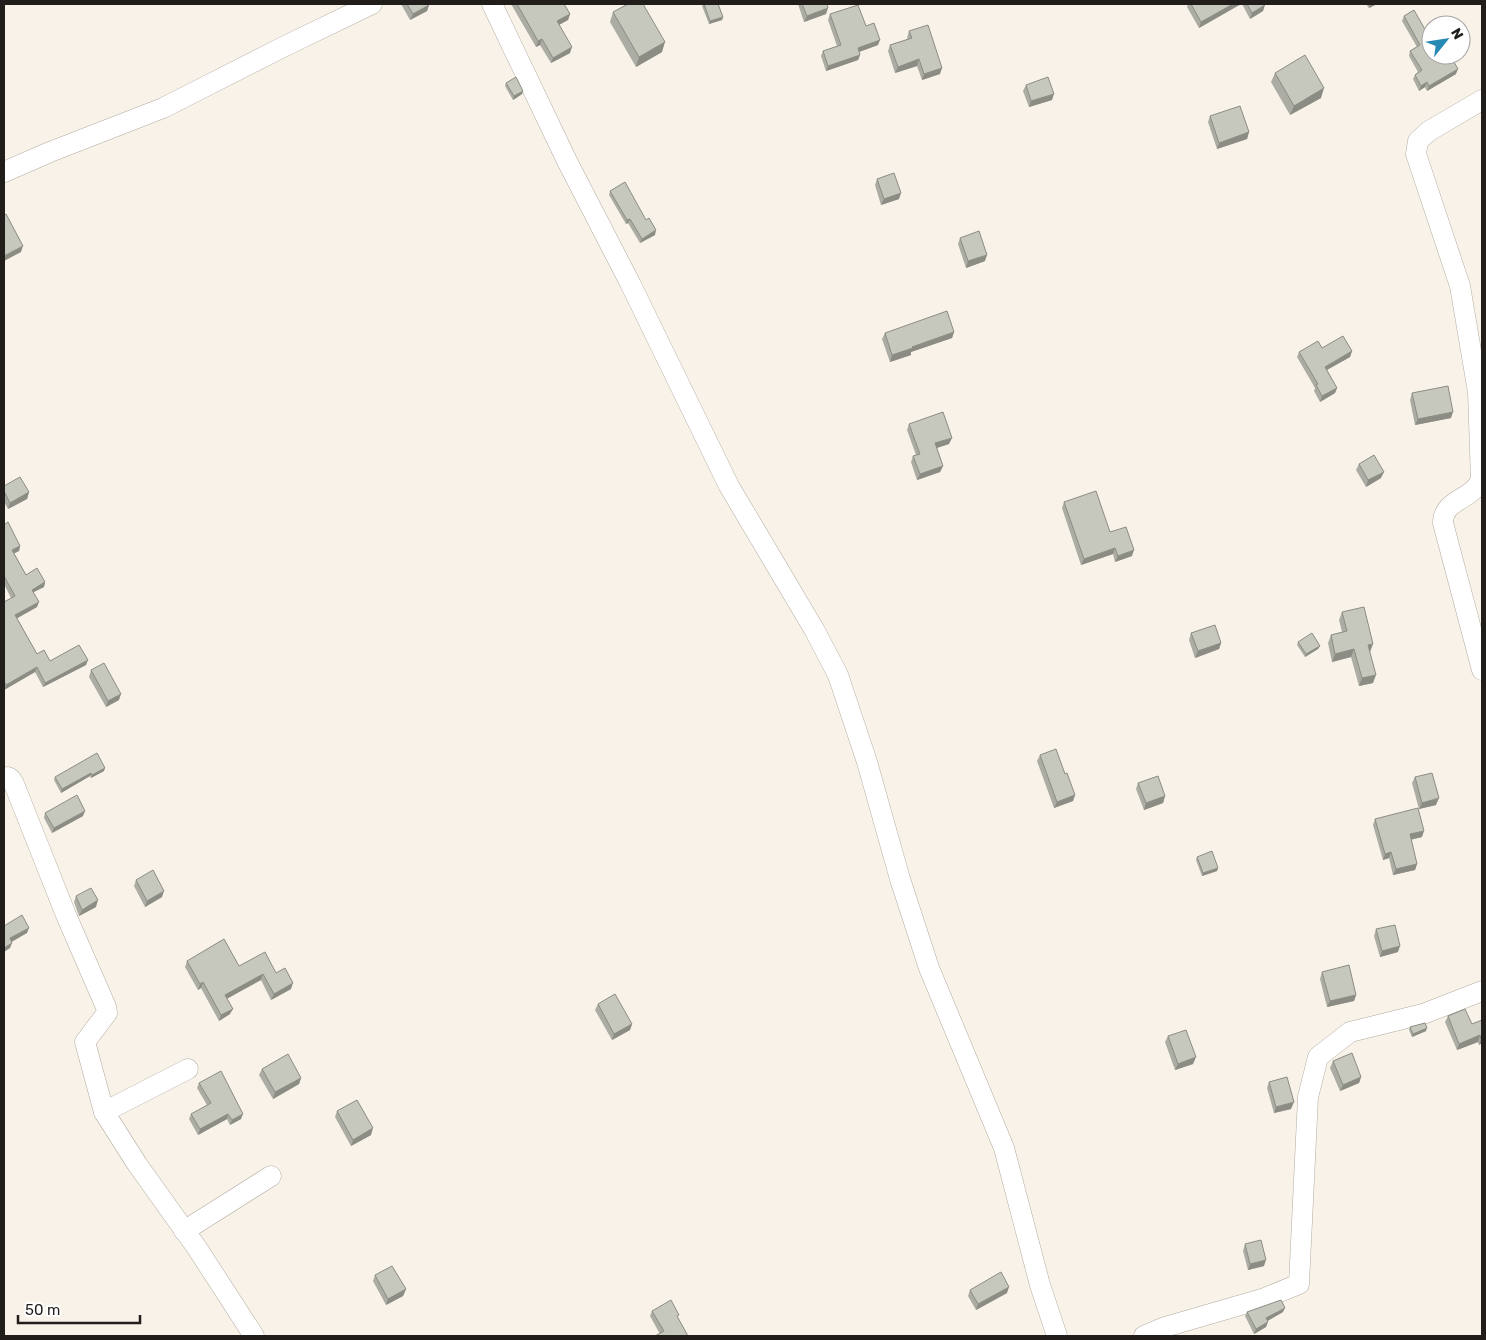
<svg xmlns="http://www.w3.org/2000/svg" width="1486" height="1340" font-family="Rubik,sans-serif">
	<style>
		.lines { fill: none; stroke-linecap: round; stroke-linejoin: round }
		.minor-casing { stroke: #b2aca2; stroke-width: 21 }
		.minor { stroke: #fff; stroke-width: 20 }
		.wall { fill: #abaca3 }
		.shaded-wall { fill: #8b8c84 }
		.building { fill: #c7c8bd; stroke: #8b8c84 }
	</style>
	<rect width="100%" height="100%" fill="#f9f2e8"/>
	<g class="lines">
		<!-- minor casing -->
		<g class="minor-casing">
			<g id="minor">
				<polyline points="492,4 567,161 630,283 729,486 815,631 838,675 867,762 900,879 929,968 1004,1148 1040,1285 1057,1336"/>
				<path d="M1482 100 1429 131 1418 141 1416 154 1460 286 1478 392 1481 480C1471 501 1443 499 1443 523L1482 670"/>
				<polyline points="4,172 50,152 163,108 283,47 372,4"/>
				<polyline points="4,779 8,777 11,779 14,784 66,915 106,1007 107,1013 85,1042 104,1112 137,1164 197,1248 254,1336"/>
				<polyline points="104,1112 188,1069"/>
				<polyline points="184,1231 271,1176"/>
				<polyline points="1144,1336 1165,1327 1265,1298 1299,1284 1308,1097 1318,1057 1350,1032 1423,1014 1482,991"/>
			</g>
		</g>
		<!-- minor -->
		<use href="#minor" class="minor"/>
	</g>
	<!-- wall -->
	<g class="wall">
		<polygon points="401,4 428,4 429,5 427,11 410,20"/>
		<polygon points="511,4 564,4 570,14 568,20 559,25 570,53 551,63 540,45 536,47"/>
		<polygon points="703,4 718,4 723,17 722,20 709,24 702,6"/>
		<polygon points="798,4 827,4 826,14 804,22"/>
		<polygon points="1188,4 1241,4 1199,28 1187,7"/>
		<polygon points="1242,4 1264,4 1263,11 1250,19"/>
		<polygon points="1366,4 1377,4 1369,8"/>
		<polygon points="613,12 662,52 636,67 610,22"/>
		<polygon points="830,14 878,45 859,52 860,55 858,60 826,71 821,56 823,51 837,46 828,20"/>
		<polygon points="1404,16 1431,55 1456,74 1427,91 1425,87 1419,91 1413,79 1415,75 1418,72 1409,56 1410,51 1417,47 1402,21"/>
		<polygon points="909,31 940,74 922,80 917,66 895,73 888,51 890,45 908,39 907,38"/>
		<polygon points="1275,73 1321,98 1290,115 1271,82"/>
		<polygon points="506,83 523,91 522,94 513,100 505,86"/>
		<polygon points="1026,85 1052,100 1029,107 1023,91"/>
		<polygon points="1210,116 1249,132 1247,139 1217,149 1208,122"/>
		<polygon points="877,179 899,199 881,205 875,185"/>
		<polygon points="610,191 646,220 655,235 640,243 628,223 626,224 609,195"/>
		<polygon points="960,238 985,261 966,268 958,244"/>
		<polygon points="954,332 952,338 911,352 911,355 890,362 882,339 885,333"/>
		<polygon points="1322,348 1352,351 1350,357 1327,370 1337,388 1335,393 1320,402 1314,391 1315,388 1297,357 1299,352"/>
		<polygon points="1412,393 1451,418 1415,425 1410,400"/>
		<polygon points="909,424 949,444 937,448 943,466 940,472 917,480 911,462 913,456 916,455 907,430"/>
		<polygon points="1359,464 1381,478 1366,487 1356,470"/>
		<polygon points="4,486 29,492 27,499 8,509 4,502"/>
		<polygon points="1064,502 1132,556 1115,562 1113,554 1081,565 1062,508"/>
		<polygon points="4,525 20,546 19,551 14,553 26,575 45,582 44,587 33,592 37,607 17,618 37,654 50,661 86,665 43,687 35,672 4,690 4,602 11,598 4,584"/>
		<polygon points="1342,612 1370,652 1373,683 1359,686 1351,657 1332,662 1328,643 1331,635 1342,632 1339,620"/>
		<polygon points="1191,633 1221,643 1219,649 1195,658 1189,640"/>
		<polygon points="1298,642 1320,646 1318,649 1305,657 1297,645"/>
		<polygon points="91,670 119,700 106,707 89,677"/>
		<polygon points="1040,755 1065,774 1075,795 1073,801 1054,808 1037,761"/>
		<polygon points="104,771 91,778 90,776 61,793 54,780 55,777"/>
		<polygon points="1415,777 1436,805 1419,809 1412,783"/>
		<polygon points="1138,783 1165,796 1163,803 1144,810 1136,789"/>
		<polygon points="45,813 83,816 52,833 44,818"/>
		<polygon points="1375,819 1422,837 1411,840 1417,864 1415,870 1393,875 1389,858 1383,860 1373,825"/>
		<polygon points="1197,857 1218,868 1217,871 1202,876 1196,860"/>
		<polygon points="136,880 162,897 145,907 134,886"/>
		<polygon points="76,896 96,907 79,916 74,902"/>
		<polygon points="1376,929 1398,952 1380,957 1374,936"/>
		<polygon points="187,961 239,966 276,973 291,989 271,1000 261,980 227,998 230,1014 219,1021 201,988 198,990 185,967"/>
		<polygon points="1322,972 1356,995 1354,1001 1327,1007 1320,979"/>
		<polygon points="598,1004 632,1024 630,1030 612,1040 595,1010"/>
		<polygon points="1448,1016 1472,1024 1482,1020 1482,1043 1479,1045 1478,1042 1457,1050 1445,1022"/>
		<polygon points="1410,1027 1426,1031 1412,1037 1409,1030"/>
		<polygon points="1168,1036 1193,1064 1175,1070 1165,1042"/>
		<polygon points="1333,1061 1361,1077 1359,1083 1340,1091 1330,1068"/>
		<polygon points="262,1069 301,1078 299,1084 273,1099 259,1075"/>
		<polygon points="1269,1082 1291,1109 1274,1113 1267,1088"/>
		<polygon points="199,1083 241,1119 230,1125 227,1119 198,1135 189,1119 191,1114 207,1105 197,1088"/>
		<polygon points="337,1111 371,1135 351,1146 335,1117"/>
		<polygon points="1245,1244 1264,1266 1248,1270 1243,1251"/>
		<polygon points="375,1275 406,1289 403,1296 386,1305 373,1281"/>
		<polygon points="970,1290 1007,1293 976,1310 968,1296"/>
		<polygon points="652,1311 678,1318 688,1336 660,1334 650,1316"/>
		<polygon points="1247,1312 1283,1312 1267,1321 1266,1327 1254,1334 1245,1316"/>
	</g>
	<!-- shaded-wall -->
	<g class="shaded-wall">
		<polygon points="1233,4 1241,4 1199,28 1201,22"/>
		<polygon points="1370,4 1377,4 1369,8"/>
		<polygon points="429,5 427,11 410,20 413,14"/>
		<polygon points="1265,5 1263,11 1250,19 1252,13"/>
		<polygon points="828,8 826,14 804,22 807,16"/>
		<polygon points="570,14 568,20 555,27 557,21"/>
		<polygon points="723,17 722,20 709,24 710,21"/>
		<polygon points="542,39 540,45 536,47 538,41"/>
		<polygon points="880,40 878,45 856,53 858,48"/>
		<polygon points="665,42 662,52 636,67 639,57"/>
		<polygon points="572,47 570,53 551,63 553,58"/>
		<polygon points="860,55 858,60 826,71 828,66"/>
		<polygon points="919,59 917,66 895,73 898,67"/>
		<polygon points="942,68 940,74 922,80 924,74"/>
		<polygon points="1458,69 1456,74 1427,91 1429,86"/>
		<polygon points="1427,82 1425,87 1419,91 1421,86"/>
		<polygon points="1324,88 1321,98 1290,115 1294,106"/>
		<polygon points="523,91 522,94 513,100 514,96"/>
		<polygon points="1054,94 1052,100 1029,107 1031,101"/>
		<polygon points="1249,132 1247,139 1217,149 1219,143"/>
		<polygon points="901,193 899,199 881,205 884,199"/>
		<polygon points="630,219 628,223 626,224 627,220"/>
		<polygon points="656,230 655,235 640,243 642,239"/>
		<polygon points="23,246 21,252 4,261 4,256"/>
		<polygon points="987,255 985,261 966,268 968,261"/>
		<polygon points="954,332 952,338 911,352 911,355 890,362 892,355 912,347"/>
		<polygon points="1352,351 1350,357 1323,372 1325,367"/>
		<polygon points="1337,388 1335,393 1320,402 1322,396"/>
		<polygon points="1453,412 1451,418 1415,425 1418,419"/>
		<polygon points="952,438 949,444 933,449 935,443"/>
		<polygon points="943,466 940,472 917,480 920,474"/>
		<polygon points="1384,472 1381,478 1366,487 1368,480"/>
		<polygon points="29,492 27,499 8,509 10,503"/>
		<polygon points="20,546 19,551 11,555 12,550"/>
		<polygon points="1115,548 1113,554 1081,565 1084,559"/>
		<polygon points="1134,550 1132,556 1115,562 1118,556"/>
		<polygon points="45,582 44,587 30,594 32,590"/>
		<polygon points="39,602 37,607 14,620 15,615"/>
		<polygon points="1221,643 1219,649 1195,658 1198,651"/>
		<polygon points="1373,644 1370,652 1365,653 1368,645"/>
		<polygon points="1320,646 1318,649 1305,657 1306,654"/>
		<polygon points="1354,649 1351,657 1332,662 1335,654"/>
		<polygon points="88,660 86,665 43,687 45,683"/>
		<polygon points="37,667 35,672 4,690 6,685"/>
		<polygon points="1376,675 1373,683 1359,686 1362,678"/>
		<polygon points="121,694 119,700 106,707 108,701"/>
		<polygon points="105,768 104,771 91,778 92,775"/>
		<polygon points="91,773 90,776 61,793 62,789"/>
		<polygon points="1075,795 1073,801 1054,808 1057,802"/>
		<polygon points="1165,796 1163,803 1144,810 1146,803"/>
		<polygon points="1439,798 1436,805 1419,809 1422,803"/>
		<polygon points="85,811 83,816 52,833 54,828"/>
		<polygon points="1424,831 1422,837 1408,840 1410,834"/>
		<polygon points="1391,852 1389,858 1383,860 1385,854"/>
		<polygon points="1417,864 1415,870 1393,875 1396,869"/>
		<polygon points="1218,868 1217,871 1202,876 1203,873"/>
		<polygon points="164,891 162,897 145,907 147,901"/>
		<polygon points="98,900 96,907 79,916 82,910"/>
		<polygon points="29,928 27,933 8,944 10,938"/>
		<polygon points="12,943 10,948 4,952 4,948"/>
		<polygon points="1400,946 1398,952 1380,957 1382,951"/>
		<polygon points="263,974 261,980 223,1001 225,995"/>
		<polygon points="203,982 201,988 198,990 200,984"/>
		<polygon points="293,983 291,989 271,1000 274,994"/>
		<polygon points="1356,995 1354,1001 1327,1007 1330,1001"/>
		<polygon points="233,1009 230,1014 219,1021 221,1015"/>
		<polygon points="632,1024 630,1030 612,1040 614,1034"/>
		<polygon points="1427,1028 1426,1031 1412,1037 1413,1034"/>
		<polygon points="1480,1035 1478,1042 1457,1050 1459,1044"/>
		<polygon points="1482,1038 1482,1043 1479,1045 1481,1039"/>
		<polygon points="1196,1057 1193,1064 1175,1070 1178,1064"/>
		<polygon points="1361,1077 1359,1083 1340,1091 1343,1085"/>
		<polygon points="301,1078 299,1084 273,1099 275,1092"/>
		<polygon points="1294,1102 1291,1109 1274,1113 1276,1107"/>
		<polygon points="228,1114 227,1119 198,1135 200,1129"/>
		<polygon points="243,1114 241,1119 230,1125 232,1120"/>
		<polygon points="373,1128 371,1135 351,1146 353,1140"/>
		<polygon points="1266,1260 1264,1266 1248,1270 1250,1264"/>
		<polygon points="1009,1287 1007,1293 976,1310 978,1304"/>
		<polygon points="406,1289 403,1296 386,1305 388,1299"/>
		<polygon points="1285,1308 1283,1312 1264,1323 1266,1318"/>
		<polygon points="1268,1322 1266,1327 1254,1334 1256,1329"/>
	</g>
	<!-- building -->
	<g class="building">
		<polygon points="407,4 428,4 429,5 413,14"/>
		<polygon points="517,4 564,4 570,14 557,21 572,47 553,58 542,39 538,41"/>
		<polygon points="628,4 643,4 665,42 639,57 613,12"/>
		<polygon points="704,4 718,4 723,17 710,21"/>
		<polygon points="802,4 827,4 828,8 807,16"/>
		<polygon points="1191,4 1233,4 1201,22"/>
		<polygon points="1247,4 1264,4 1265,5 1252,13"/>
		<polygon points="858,5 866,26 874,23 880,40 858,48 860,55 828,66 823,51 841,45 830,14"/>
		<polygon points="1414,10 1431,40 1431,55 1450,55 1458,69 1429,86 1427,82 1421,86 1415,75 1422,70 1410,51 1420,45 1404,16"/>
		<polygon points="928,25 942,68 924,74 919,59 898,67 890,45 912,38 909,31"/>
		<polygon points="1305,55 1324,88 1294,106 1275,73"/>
		<polygon points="516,77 523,91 514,96 506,83"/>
		<polygon points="1048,77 1054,94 1031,101 1026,85"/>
		<polygon points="1240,106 1249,132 1219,143 1210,116"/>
		<polygon points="894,173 901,193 884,199 877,179"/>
		<polygon points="625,182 646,220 649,218 656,230 642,239 630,219 627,220 610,191"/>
		<polygon points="6,214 23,246 4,256 4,215"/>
		<polygon points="979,231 987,255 968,261 960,238"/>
		<polygon points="947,311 954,332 912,347 913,348 892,355 885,333"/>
		<polygon points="1343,336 1352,351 1325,367 1337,388 1322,396 1316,385 1318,384 1299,352 1318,341 1322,348"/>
		<polygon points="1448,386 1453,412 1418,419 1412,393"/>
		<polygon points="943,412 952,438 935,443 943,466 920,474 913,456 920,454 909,424"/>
		<polygon points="1374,455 1384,472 1368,480 1359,464"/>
		<polygon points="20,477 29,492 10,503 4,491 4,486"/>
		<polygon points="1096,491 1110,532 1126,527 1134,550 1118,556 1115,548 1084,559 1064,502"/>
		<polygon points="8,522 20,546 12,550 26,575 37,568 45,582 32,590 39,602 15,615 37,654 44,650 50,661 79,645 88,660 45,683 37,667 6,685 4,681 4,602 15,596 4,576 4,525"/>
		<polygon points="1364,607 1373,644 1368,645 1376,675 1362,678 1354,649 1335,654 1331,635 1347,631 1342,612"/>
		<polygon points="1215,625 1221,643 1198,651 1191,633"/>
		<polygon points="1312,633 1320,646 1306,654 1298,642"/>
		<polygon points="104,663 121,694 108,701 91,670"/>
		<polygon points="1056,749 1065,774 1067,773 1075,795 1057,802 1040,755"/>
		<polygon points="97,753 105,768 92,775 91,773 62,789 55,777"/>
		<polygon points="1432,773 1439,798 1422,803 1415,777"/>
		<polygon points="1158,776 1165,796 1146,803 1138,783"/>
		<polygon points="77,795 85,811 54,828 45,813"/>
		<polygon points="1418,808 1424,831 1410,834 1417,864 1396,869 1391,852 1385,854 1375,819"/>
		<polygon points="1212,851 1218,868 1203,873 1197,857"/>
		<polygon points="153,870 164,891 147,901 136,880"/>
		<polygon points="91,888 98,900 82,910 76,896"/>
		<polygon points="22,915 29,928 10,938 12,943 4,948 4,926"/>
		<polygon points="1395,925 1400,946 1382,951 1376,929"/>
		<polygon points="224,939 239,966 265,952 276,973 285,968 293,983 274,994 263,974 225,995 233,1009 221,1015 203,982 200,984 187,961"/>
		<polygon points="1349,965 1356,995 1330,1001 1322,972"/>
		<polygon points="615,994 632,1024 614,1034 598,1004"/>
		<polygon points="1465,1009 1472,1024 1482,1020 1482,1038 1481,1039 1480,1035 1459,1044 1448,1016"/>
		<polygon points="1425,1023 1427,1028 1413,1034 1410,1027"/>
		<polygon points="1186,1030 1196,1057 1178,1064 1168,1036"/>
		<polygon points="1352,1053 1361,1077 1343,1085 1333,1061"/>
		<polygon points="288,1054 301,1078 275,1092 262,1069"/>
		<polygon points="221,1071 243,1114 232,1120 228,1114 200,1129 191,1114 211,1103 199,1083"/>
		<polygon points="1287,1077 1294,1102 1276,1107 1269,1082"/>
		<polygon points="357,1100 373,1128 353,1140 337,1111"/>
		<polygon points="1261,1240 1266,1260 1250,1264 1245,1244"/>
		<polygon points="392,1266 406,1289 388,1299 375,1275"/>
		<polygon points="1001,1272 1009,1287 978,1304 970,1290"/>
		<polygon points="671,1300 679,1315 677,1316 688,1336 655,1336 664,1331 652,1311"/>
		<polygon points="1281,1300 1285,1308 1266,1318 1268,1322 1256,1329 1247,1312"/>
	</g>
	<!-- border -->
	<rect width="1486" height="1340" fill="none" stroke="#201d1a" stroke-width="10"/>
	<!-- north arrow -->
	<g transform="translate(1446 40) rotate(60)"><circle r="24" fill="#ffffff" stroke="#a6a5a3"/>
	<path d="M0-4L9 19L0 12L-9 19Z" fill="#268ab4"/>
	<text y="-8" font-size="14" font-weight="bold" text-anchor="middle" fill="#201d1a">N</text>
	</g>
	<!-- scale -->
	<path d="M18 1315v8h122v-8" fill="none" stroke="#201d1a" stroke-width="2.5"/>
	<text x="25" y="1315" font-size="15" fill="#201d1a" stroke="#ffffff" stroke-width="4" paint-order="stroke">50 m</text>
</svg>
